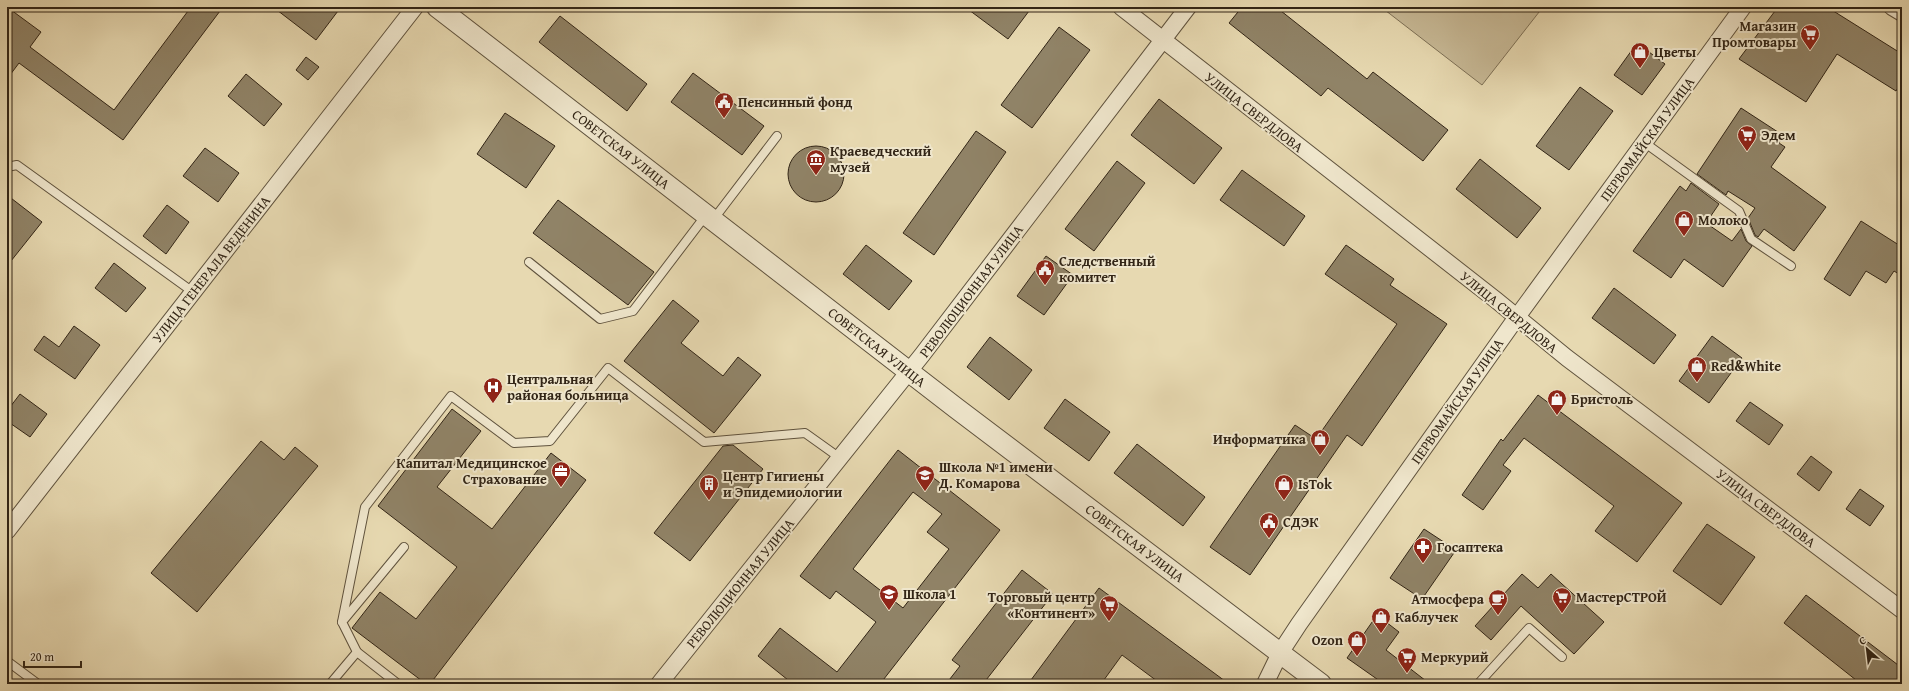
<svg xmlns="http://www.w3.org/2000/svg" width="1909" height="691" font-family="'Gentium Book Plus',serif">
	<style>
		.green { fill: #c8ba97; stroke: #7d7056 }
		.building { fill: #908367; stroke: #322516; fill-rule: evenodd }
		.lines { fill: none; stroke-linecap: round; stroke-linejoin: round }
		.service-casing { stroke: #5f523d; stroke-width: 10 }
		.minor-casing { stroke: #5f523d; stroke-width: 18 }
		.tertiary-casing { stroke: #5f523d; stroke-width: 22 }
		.service { stroke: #efe6cc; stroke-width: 8 }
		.minor { stroke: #efe6cc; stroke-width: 16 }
		.tertiary { stroke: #efe6cc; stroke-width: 20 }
		.labels { text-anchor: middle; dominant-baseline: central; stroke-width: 4; stroke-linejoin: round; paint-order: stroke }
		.poi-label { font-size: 14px; font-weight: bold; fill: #322516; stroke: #efe6cc; text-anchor: start }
		.street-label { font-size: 14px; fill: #322516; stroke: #efe6cc }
	</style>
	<rect width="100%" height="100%" fill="#e7d9b1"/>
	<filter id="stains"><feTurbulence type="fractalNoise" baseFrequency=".005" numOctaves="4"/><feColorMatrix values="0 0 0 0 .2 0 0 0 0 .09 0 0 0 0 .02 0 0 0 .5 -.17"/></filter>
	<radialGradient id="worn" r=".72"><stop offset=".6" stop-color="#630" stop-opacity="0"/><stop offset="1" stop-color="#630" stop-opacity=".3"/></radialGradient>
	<!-- green -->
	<polygon class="green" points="1381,7 1543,7 1482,85"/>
	<!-- building -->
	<g class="building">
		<polygon points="7,7 41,32 30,47 114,110 191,7 223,7 123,140 19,63 7,79"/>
		<polygon points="273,7 341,7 316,40"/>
		<polygon points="965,7 1032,7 1008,39"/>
		<polygon points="1242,7 1276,7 1367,79 1373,72 1448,130 1423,161 1328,88 1321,96 1229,23"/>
		<polygon points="1778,7 1827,7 1902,54 1902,81 1896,91 1837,54 1806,102 1739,59"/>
		<polygon points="560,16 647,84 627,111 539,42"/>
		<polygon points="1059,27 1090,50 1032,128 1001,105"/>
		<polygon points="1637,43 1665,64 1642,95 1614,75"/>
		<polygon points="306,57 319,67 308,80 296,70"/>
		<polygon points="693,73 764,126 742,155 671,102"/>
		<polygon points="246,74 282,104 264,126 228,96"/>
		<polygon points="1580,87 1613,111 1569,170 1536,146"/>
		<polygon points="1159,99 1222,148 1194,184 1131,135"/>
		<polygon points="1741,108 1784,136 1779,143 1785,147 1771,167 1826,207 1794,251 1764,229 1758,237 1755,235 1748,218 1755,208 1728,191 1726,195 1697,174"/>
		<polygon points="505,113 555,146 526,188 477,154"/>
		<polygon points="976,131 1006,152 934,255 903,233"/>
		<circle cx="816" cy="174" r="28"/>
		<polygon points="205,148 239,173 218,202 183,176"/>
		<polygon points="1480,159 1541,208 1517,238 1456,189"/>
		<polygon points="1117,161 1145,183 1094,251 1065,229"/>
		<polygon points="1242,170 1305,216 1284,246 1220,200"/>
		<polygon points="1691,183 1719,204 1706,223 1732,241 1741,229 1746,241 1752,246 1723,287 1684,259 1671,278 1633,251 1680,186 1686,191"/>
		<polygon points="7,195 42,222 7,266"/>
		<polygon points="558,200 654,272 628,305 533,233"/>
		<polygon points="167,205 189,222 166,254 143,236"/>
		<polygon points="1861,221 1902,247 1902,276 1894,271 1886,283 1866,271 1850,296 1824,279"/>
		<polygon points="866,245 912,281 889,310 843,274"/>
		<polygon points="1346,245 1394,279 1390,285 1447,324 1362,446 1347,435 1250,575 1210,547 1295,425 1316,439 1397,324 1325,274"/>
		<polygon points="1046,256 1073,275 1044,315 1017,296"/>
		<polygon points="114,263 146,288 126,312 95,288"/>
		<polygon points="1614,288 1676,335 1654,364 1592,318"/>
		<polygon points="673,300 699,321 681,343 723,376 738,357 761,375 714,433 624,361"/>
		<polygon points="74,326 100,345 75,379 34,350 44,336 59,347"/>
		<polygon points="1712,336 1742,358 1709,403 1679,381"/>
		<polygon points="990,337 1032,370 1009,400 967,367"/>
		<polygon points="20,394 47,414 30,437 7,421 7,411"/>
		<polygon points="1538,395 1682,503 1637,562 1595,531 1614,506 1524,438 1503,465 1511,471 1483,510 1462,495 1501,439 1503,441"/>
		<polygon points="1065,399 1110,432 1089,461 1044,428"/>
		<polygon points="1750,402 1783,425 1769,445 1736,421"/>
		<polygon points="452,409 481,431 437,487 492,529 551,453 586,480 430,684 426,684 352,628 380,592 416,619 457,567 378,506"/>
		<polygon points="261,441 284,460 295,447 318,466 197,612 151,573"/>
		<polygon points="1137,444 1205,497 1183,526 1114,473"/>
		<polygon points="733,445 763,469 690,561 654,533 723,446"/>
		<path d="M898 450 1000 530 880 684H793L758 656 780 628 837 672 876 622 836 591 830 599 800 576ZM913 492 942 514 927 532 949 549 903 608 853 569Z"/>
		<polygon points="1811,456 1832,472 1819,491 1797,474"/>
		<polygon points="1860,489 1884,506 1870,526 1846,509"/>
		<polygon points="1707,524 1755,557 1721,605 1673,571"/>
		<polygon points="1424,529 1456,550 1422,599 1390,578"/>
		<polygon points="1022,570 1053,594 983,684 946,684 960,666 952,660"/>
		<polygon points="1522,574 1538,588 1551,574 1604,622 1574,654 1521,606 1491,640 1475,626"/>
		<polygon points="1099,588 1229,684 1161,684 1122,655 1101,684 1028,684"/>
		<polygon points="1806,595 1902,668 1902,684 1861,684 1784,623"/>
		<polygon points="1377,615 1399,632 1386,650 1430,684 1384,684 1347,658"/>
	</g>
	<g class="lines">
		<!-- service casing -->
		<g class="service-casing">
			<g id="service">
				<polyline points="1645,143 1739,211 1751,239 1791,266"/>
				<polyline points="7,167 17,165 193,292"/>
				<polyline points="713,220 777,136"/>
				<polyline points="529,262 600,319 633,311 706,215"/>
				<polyline points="342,622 365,507 451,396 514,443 550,441 608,368 704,442 805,433 840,458"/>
				<polyline points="357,652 342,622 404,547"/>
				<polyline points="7,661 38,684"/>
				<polyline points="330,684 357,652 398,684"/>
				<polyline points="1478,684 1529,628 1562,657"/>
			</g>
		</g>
		<!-- minor casing -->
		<g class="minor-casing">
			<g id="minor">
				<polyline points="1121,7 1496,300 1567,358 1902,610"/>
				<polyline points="1892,7 1902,13"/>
				<polyline points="7,531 415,7"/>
				<polyline points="659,684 922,355 1188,7"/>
				<polyline points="1265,684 1280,653 1299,624 1517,317 1743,7"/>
			</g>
		</g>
		<!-- tertiary casing -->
		<g class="tertiary-casing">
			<polyline id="tertiary" points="437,7 956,408 1321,684"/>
		</g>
		<!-- service -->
		<use href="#service" class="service"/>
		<!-- minor -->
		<use href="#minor" class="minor"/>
		<!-- tertiary -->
		<use href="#tertiary" class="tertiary"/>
	</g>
	<!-- icons -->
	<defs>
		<g id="supermarket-pin" transform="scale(1)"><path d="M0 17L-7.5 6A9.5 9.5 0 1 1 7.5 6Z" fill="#8f2418" stroke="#efe6cc"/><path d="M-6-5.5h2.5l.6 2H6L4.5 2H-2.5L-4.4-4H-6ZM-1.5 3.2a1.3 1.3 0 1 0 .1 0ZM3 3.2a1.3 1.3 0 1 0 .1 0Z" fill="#fff"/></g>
		<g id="shop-pin" transform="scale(1)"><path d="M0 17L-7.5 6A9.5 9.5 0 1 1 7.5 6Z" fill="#8f2418" stroke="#efe6cc"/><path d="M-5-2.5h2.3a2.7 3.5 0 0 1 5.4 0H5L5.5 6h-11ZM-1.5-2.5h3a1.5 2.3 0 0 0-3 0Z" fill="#fff"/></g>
		<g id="civic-pin" transform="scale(1)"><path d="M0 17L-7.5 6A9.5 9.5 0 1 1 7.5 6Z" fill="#8f2418" stroke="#efe6cc"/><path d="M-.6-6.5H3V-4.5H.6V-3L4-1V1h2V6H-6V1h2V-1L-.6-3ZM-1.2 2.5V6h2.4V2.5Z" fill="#fff"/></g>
		<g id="museum-pin" transform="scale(1)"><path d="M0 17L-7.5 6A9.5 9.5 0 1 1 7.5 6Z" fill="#8f2418" stroke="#efe6cc"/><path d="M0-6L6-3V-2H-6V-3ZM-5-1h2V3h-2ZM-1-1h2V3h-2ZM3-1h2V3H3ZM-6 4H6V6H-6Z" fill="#fff"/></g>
		<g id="hospital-pin" transform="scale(1)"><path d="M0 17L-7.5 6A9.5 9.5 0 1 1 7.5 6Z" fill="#8f2418" stroke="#efe6cc"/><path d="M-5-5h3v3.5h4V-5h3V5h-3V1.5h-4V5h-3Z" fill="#fff"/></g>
		<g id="office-pin" transform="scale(1)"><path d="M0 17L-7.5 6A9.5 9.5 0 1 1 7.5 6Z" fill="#8f2418" stroke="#efe6cc"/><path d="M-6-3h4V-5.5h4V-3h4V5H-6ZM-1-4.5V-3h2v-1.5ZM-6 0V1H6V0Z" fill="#fff"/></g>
		<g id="school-pin" transform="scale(1)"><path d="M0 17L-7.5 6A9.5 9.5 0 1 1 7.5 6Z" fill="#8f2418" stroke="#efe6cc"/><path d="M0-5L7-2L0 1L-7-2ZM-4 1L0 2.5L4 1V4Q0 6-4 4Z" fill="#fff"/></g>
		<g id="building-pin" transform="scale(1)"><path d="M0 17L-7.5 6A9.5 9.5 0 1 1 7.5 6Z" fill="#8f2418" stroke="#efe6cc"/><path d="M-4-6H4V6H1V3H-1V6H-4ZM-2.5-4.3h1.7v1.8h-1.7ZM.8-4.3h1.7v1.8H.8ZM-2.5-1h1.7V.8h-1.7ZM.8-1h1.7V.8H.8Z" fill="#fff"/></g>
		<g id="pharmacy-pin" transform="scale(1)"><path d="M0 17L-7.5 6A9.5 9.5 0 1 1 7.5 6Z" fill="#8f2418" stroke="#efe6cc"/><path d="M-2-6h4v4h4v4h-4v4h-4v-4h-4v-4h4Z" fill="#fff"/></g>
		<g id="cafe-pin" transform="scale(1)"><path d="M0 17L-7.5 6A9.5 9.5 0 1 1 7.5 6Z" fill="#8f2418" stroke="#efe6cc"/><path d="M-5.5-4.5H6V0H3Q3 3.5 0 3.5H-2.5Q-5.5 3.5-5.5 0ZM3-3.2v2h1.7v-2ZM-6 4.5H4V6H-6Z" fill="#fff"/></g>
	</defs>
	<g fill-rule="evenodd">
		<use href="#supermarket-pin" x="1810" y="34"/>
		<use href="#shop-pin" x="1640" y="52"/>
		<use href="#civic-pin" x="724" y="102"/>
		<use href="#supermarket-pin" x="1747" y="135"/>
		<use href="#museum-pin" x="816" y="159"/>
		<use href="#shop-pin" x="1684" y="220"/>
		<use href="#civic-pin" x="1045" y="269"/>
		<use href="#shop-pin" x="1697" y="366"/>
		<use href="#hospital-pin" x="493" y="387"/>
		<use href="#shop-pin" x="1557" y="399"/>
		<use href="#shop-pin" x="1320" y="439"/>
		<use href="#office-pin" x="561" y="471"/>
		<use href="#school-pin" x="925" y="475"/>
		<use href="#building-pin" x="709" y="484"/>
		<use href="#shop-pin" x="1284" y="484"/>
		<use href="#civic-pin" x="1269" y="522"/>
		<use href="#pharmacy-pin" x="1423" y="547"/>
		<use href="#school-pin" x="889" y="594"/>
		<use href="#supermarket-pin" x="1562" y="597"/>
		<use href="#cafe-pin" x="1498" y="599"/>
		<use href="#supermarket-pin" x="1109" y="605"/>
		<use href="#shop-pin" x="1381" y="617"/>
		<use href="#shop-pin" x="1357" y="640"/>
		<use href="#supermarket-pin" x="1407" y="657"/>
	</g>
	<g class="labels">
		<!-- poi labels -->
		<g class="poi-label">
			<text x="1796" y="26" text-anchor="end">Магазин<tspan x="1796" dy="16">Промтовары</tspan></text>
			<text x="1654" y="52">Цветы</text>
			<text x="738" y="102">Пенсинный фонд</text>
			<text x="1761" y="135">Эдем</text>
			<text x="830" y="151">Краеведческий<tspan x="830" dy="16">музей</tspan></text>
			<text x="1698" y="220">Молоко</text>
			<text x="1059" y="261">Следственный<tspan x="1059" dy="16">комитет</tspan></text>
			<text x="1711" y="366">Red&amp;White</text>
			<text x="507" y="379">Центральная<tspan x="507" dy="16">районая больница</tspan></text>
			<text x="1571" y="399">Бристоль</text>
			<text x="1306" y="439" text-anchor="end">Информатика</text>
			<text x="547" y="463" text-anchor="end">Капитал Медицинское<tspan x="547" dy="16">Страхование</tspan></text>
			<text x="939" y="467">Школа №1 имени<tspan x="939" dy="16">Д. Комарова</tspan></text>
			<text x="723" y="476">Центр Гигиены<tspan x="723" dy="16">и Эпидемиологии</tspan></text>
			<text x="1298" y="484">IsTok</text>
			<text x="1283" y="522">СДЭК</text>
			<text x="1437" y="547">Госаптека</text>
			<text x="903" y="594">Школа 1</text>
			<text x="1095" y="597" text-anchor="end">Торговый центр<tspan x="1095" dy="16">«Континент»</tspan></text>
			<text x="1576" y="597">МастерСТРОЙ</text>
			<text x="1484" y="599" text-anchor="end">Атмосфера</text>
			<text x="1395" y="617">Каблучек</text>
			<text x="1343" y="640" text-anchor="end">Ozon</text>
			<text x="1421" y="657">Меркурий</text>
		</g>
		<!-- street labels -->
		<g class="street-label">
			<text transform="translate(1254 112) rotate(38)">УЛИЦА СВЕРДЛОВА</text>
			<text transform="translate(1647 139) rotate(-54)">ПЕРВОМАЙСКАЯ УЛИЦА</text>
			<text transform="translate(621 149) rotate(38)">СОВЕТСКАЯ УЛИЦА</text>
			<text transform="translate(211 269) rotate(-52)">УЛИЦА ГЕНЕРАЛА ВЕДЕНИНА</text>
			<text transform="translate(971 291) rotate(-53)">РЕВОЛЮЦИОННАЯ УЛИЦА</text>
			<text transform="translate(1509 312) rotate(39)">УЛИЦА СВЕРДЛОВА</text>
			<text transform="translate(877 347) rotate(38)">СОВЕТСКАЯ УЛИЦА</text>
			<text transform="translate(1457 401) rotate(-55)">ПЕРВОМАЙСКАЯ УЛИЦА</text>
			<text transform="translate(1766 508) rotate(37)">УЛИЦА СВЕРДЛОВА</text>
			<text transform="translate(1135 543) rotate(37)">СОВЕТСКАЯ УЛИЦА</text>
			<text transform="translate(740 583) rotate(-51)">РЕВОЛЮЦИОННАЯ УЛИЦА</text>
		</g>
	</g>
	<!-- margin -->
	<rect width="1909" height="691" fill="none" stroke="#e7d9b1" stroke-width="24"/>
	<rect x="8" y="8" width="1893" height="675" fill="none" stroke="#322516" stroke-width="2"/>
	<rect x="12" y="12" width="1885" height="667" fill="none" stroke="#322516"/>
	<!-- north arrow -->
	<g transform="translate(1867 649) rotate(332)" stroke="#efe6cc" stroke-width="3" paint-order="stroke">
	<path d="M0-3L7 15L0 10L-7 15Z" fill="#322516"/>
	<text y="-6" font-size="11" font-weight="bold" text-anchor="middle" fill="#322516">С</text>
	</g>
	<!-- scale -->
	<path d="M24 661v6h57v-6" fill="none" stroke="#322516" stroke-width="2"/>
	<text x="30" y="661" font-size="12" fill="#322516" stroke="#efe6cc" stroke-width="3" paint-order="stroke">20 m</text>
	<rect width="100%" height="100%" filter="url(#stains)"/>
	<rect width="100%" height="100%" fill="url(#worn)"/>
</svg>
